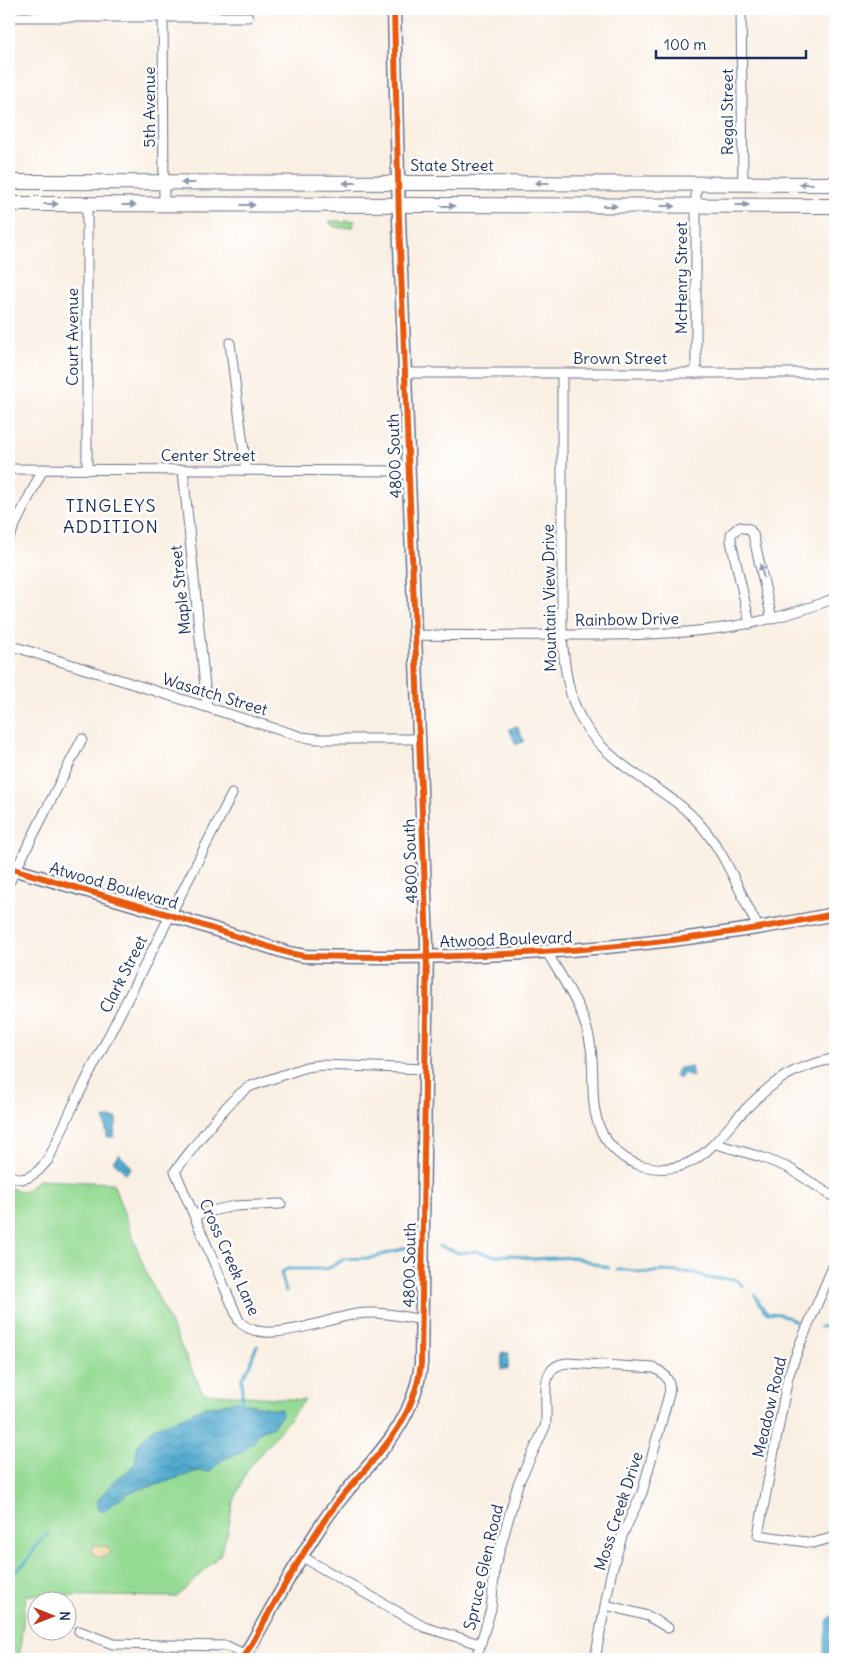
<svg xmlns="http://www.w3.org/2000/svg" width="844" height="1668" font-family="Delius,sans-serif">
	<style>
		.green { fill: #94da93; stroke: #588478 }
		.sand { fill: url(#sand-dots); stroke: #84847e }
		.water { fill: url(#water-waves); stroke: #366c96 }
		.lines { fill: none; stroke-linecap: round; stroke-linejoin: round }
		.stream { stroke: #50a9cd; stroke-width: 3 }
		.river { stroke: #50a9cd; stroke-width: 18 }
		.street-casing { stroke: #69728c; stroke-width: 11 }
		.secondary-casing { stroke: #69728c; stroke-width: 15 }
		.primary-casing { stroke: #69728c; stroke-width: 16 }
		.street { stroke: #fff; stroke-width: 9 }
		.secondary { stroke: #fff; stroke-width: 12 }
		.primary { stroke: #fff; stroke-width: 14 }
		.cycleway-casing { stroke: #fff; stroke-width: 9 }
		.cycleway { stroke: #e8590c; stroke-width: 6 }
		.oneway { fill: #8d97ae }
		.labels { text-anchor: middle; dominant-baseline: central; stroke-width: 5; stroke-linejoin: round; paint-order: stroke }
		.street-label { font-size: 16px; fill: #1b2f5e; stroke: #fff }
		.neighbourhood-label { font-size: 18px; letter-spacing: 1px; fill: #1b2f5e; stroke: #fff }
	</style>
	<defs>
		<pattern id="sand-dots" width="8" height="8" patternUnits="userSpaceOnUse" patternTransform="scale(1.25)"><rect width="8" height="8" fill="#eeda9e"/><path d="M2 2h.1M6 6h.1" fill="none" stroke="#ccbb8a" stroke-width="1.8" stroke-linecap="round"/></pattern>
		<pattern id="water-waves" width="16" height="10" patternUnits="userSpaceOnUse" patternTransform="scale(1.25)"><rect width="16" height="10" fill="#50a9cd"/><path d="M0 5q4-4 8 0t8 0" fill="none" stroke="#428aaa"/></pattern>
	</defs>
	<rect width="100%" height="100%" fill="#fff"/>
	<filter id="ink" filterUnits="userSpaceOnUse"><feTurbulence type="fractalNoise" baseFrequency=".02" numOctaves="2"/><feDisplacementMap in="SourceGraphic" scale="10" xChannelSelector="R" yChannelSelector="G"/><feConvolveMatrix kernelMatrix="1 2 1 2 8 2 1 2 1" color-interpolation-filters="sRGB"/></filter>
	<filter id="wash" filterUnits="userSpaceOnUse"><feTurbulence type="fractalNoise" baseFrequency=".0096" numOctaves="4" result="noise"/><feDisplacementMap in="SourceGraphic" scale="20" xChannelSelector="R" yChannelSelector="G"/><feGaussianBlur stdDeviation="1.12" result="paint"/><feColorMatrix in="noise" values="0 0 0 0 0 0 0 0 0 0 0 0 0 0 0 0 0 1.4 0 .05"/><feComposite in="paint" operator="in"/></filter>
	<g filter="url(#wash)">
		<rect width="100%" height="100%" fill="#f9efe2"/>
		<!-- green -->
		<g class="green">
			<path d="M329 221H341V223H345V221H355L352 227C343 228 333 230 329 221Z"/>
			<polygon points="38,1180 113,1183 144,1267 203,1393 305,1400 248,1469 233,1503 228,1531 220,1555 177,1597 26,1595 19,1659 20,1659 9,1659 9,1188 24,1192"/>
		</g>
		<!-- sand -->
		<polygon class="sand" points="94,1545 109,1547 109,1554 101,1558 93,1554 91,1550"/>
		<!-- water -->
		<g class="water">
			<polygon points="517,726 524,741 516,745 509,729"/>
			<polygon points="691,1066 693,1077 684,1073 680,1079 674,1076 679,1068"/>
			<polygon points="104,1118 117,1118 114,1137 107,1137"/>
			<polygon points="119,1154 132,1167 126,1174 113,1161"/>
			<polygon points="502,1352 509,1353 508,1369 501,1369"/>
			<polygon points="236,1401 274,1409 281,1409 282,1415 272,1427 260,1431 254,1442 242,1452 222,1460 209,1472 198,1471 157,1485 132,1491 113,1503 105,1511 99,1511 96,1505 98,1500 115,1479 128,1471 135,1463 138,1445 153,1428 174,1421 205,1406 216,1406"/>
		</g>
		<g class="lines">
			<!-- stream -->
			<g class="stream">
				<polyline points="439,1246 459,1253 476,1251 495,1256 512,1255 533,1259 574,1257 609,1268"/>
				<polyline points="617,1270 628,1270 648,1273 660,1271 694,1273 708,1278 735,1279 743,1286"/>
				<polyline points="286,1291 281,1273 287,1269 323,1269 329,1268 344,1259 371,1258 409,1247"/>
				<polyline points="755,1295 764,1310 768,1313 781,1314 795,1321"/>
				<polyline points="820,1327 828,1326 832,1317 835,1315"/>
				<polyline points="242,1402 242,1378 251,1364 253,1354 257,1346"/>
				<polyline points="9,1576 27,1561 42,1538 48,1534"/>
			</g>
			<!-- river -->
			<polyline class="river" points="831,1659 835,1624"/>
		</g>
	</g>
	<g filter="url(#ink)">
		<g class="lines">
			<!-- street casing -->
			<g class="street-casing">
				<g id="street">
					<polyline points="163,9 164,205"/>
					<polyline points="741,9 743,184"/>
					<polyline points="9,17 248,17"/>
					<polyline points="696,183 696,373"/>
					<polyline points="87,205 87,469"/>
					<polyline points="230,343 245,460 245,470"/>
					<polyline points="405,373 835,373"/>
					<path d="M562 373V635C567 708 581 737 641 778 660 791 680 803 696 820 725 850 739 892 759 929"/>
					<polyline points="9,469 408,471"/>
					<polyline points="183,470 207,707"/>
					<polyline points="9,537 43,469"/>
					<polyline points="750,624 731,541 731,534 739,527 749,529 753,534 772,619"/>
					<path d="M414 635C465 636 515 635 566 635 662 635 744 635 835 598"/>
					<polyline points="9,645 302,737 318,739 418,739"/>
					<polyline points="9,883 82,739"/>
					<path d="M547 952C565 984 586 1011 591 1048 595 1075 589 1105 601 1131 609 1147 625 1162 643 1166 690 1177 709 1150 737 1118 750 1104 764 1091 779 1080 796 1068 816 1063 835 1058"/>
					<polyline points="716,1144 761,1157 789,1168 835,1198"/>
					<polyline points="9,1176 22,1179 29,1177 38,1171 48,1160 74,1104 232,794"/>
					<polyline points="194,1215 234,1206 281,1204"/>
					<polyline points="835,1262 800,1344 788,1377 758,1535 813,1543 835,1537"/>
					<path d="M422 1320C401 1316 379 1311 357 1314 326 1318 262 1348 239 1321L175 1171C194 1148 226 1100 251 1086L306 1067 321 1065 426 1069"/>
					<polyline points="301,1556 424,1627 480,1644"/>
					<polyline points="606,1605 648,1616 668,1628"/>
					<polyline points="79,1631 113,1644 227,1646 246,1655"/>
					<path d="M476 1659 491 1609 495 1567 518 1484 545 1427C550 1406 535 1366 567 1363L654 1368C665 1373 672 1382 669 1394L642 1493 622 1536 611 1574 595 1659"/>
				</g>
			</g>
			<!-- secondary casing -->
			<g class="secondary-casing">
				<g id="secondary">
					<path d="M9 868 170 915 288 953 305 956C483 961 660 949 835 914"/>
					<path d="M243 1659C269 1614 293 1567 322 1524 359 1467 412 1437 421 1364L427 944 399 219 394 9"/>
				</g>
			</g>
			<!-- primary casing -->
			<g class="primary-casing">
				<g id="primary">
					<polyline points="9,182 835,184"/>
					<polyline points="9,204 835,206"/>
				</g>
			</g>
			<!-- street -->
			<use href="#street" class="street"/>
			<!-- secondary -->
			<use href="#secondary" class="secondary"/>
			<!-- primary -->
			<use href="#primary" class="primary"/>
			<!-- cycleway casing -->
			<g class="cycleway-casing">
				<g id="cycleway">
					<path d="M9 868 170 915 288 953 305 956C483 961 660 949 835 914"/>
					<path d="M243 1659C269 1614 293 1567 322 1524 359 1467 412 1437 421 1364L427 944 399 219 394 9"/>
				</g>
			</g>
			<!-- cycleway -->
			<use href="#cycleway" class="cycleway"/>
		</g>
		<!-- one-way arrows -->
		<defs><path id="oneway-solid" d="M-6-.8H1V-3.2L6.5 0L1 3.2V.8H-6Z" transform="scale(1.25)"/></defs>
		<g class="oneway">
			<use href="#oneway-solid" transform="translate(188 183) rotate(180)"/>
			<use href="#oneway-solid" transform="translate(350 183) rotate(180)"/>
			<use href="#oneway-solid" transform="translate(542 183) rotate(-180)"/>
			<use href="#oneway-solid" transform="translate(806 184) rotate(180)"/>
			<use href="#oneway-solid" transform="translate(51 204)"/>
			<use href="#oneway-solid" transform="translate(129 205)"/>
			<use href="#oneway-solid" transform="translate(248 205)"/>
			<use href="#oneway-solid" transform="translate(742 205)"/>
			<use href="#oneway-solid" transform="translate(448 206)"/>
			<use href="#oneway-solid" transform="translate(610 206)"/>
			<use href="#oneway-solid" transform="translate(668 206)"/>
			<use href="#oneway-solid" transform="translate(762 571) rotate(-103)"/>
		</g>
	</g>
	<g class="labels">
		<!-- street labels -->
		<g class="street-label">
			<text transform="translate(149 107) rotate(-90)">5th Avenue</text>
			<text transform="translate(727 112) rotate(-90)">Regal Street</text>
			<text x="452" y="165">State Street</text>
			<text transform="translate(681 278) rotate(-90)">McHenry Street</text>
			<text transform="translate(72 337) rotate(-90)">Court Avenue</text>
			<text x="620" y="358">Brown Street</text>
			<text x="208" y="455">Center Street</text>
			<text transform="translate(394 456) rotate(-92)">4800 South</text>
			<text transform="translate(180 590) rotate(-96)">Maple Street</text>
			<text transform="translate(549 598) rotate(-91)">Mountain View Drive</text>
			<text transform="translate(627 619) rotate(-1)">Rainbow Drive</text>
			<text transform="translate(215 694) rotate(17)">Wasatch Street</text>
			<text transform="translate(410 861) rotate(-92)">4800 South</text>
			<text transform="translate(114 885) rotate(16)">Atwood Boulevard</text>
			<text transform="translate(506 939) rotate(-2)">Atwood Boulevard</text>
			<text transform="translate(123 974) rotate(-63)">Clark Street</text>
			<text transform="translate(230 1257) rotate(66)">Cross Creek Lane</text>
			<text transform="translate(409 1265) rotate(-89)">4800 South</text>
			<text transform="translate(769 1407) rotate(-77)">Meadow Road</text>
			<text transform="translate(618 1511) rotate(-72)">Moss Creek Drive</text>
			<text transform="translate(483 1567) rotate(-77)">Spruce Glen Road</text>
		</g>
		<!-- neighbourhood labels -->
		<g class="neighbourhood-label">
			<text x="111" y="505">TINGLEYS<tspan x="111" dy="21">ADDITION</tspan></text>
		</g>
	</g>
	<!-- margin -->
	<rect width="844" height="1668" fill="none" stroke="#fff" stroke-width="30"/>
	<!-- north arrow -->
	<g transform="translate(52 1616) rotate(90)"><circle r="24" fill="#ffffff" stroke="#a4acbf"/>
	<path d="M0-4L9 19L0 12L-9 19Z" fill="#c8321e"/>
	<text y="-8" font-size="14" font-weight="bold" text-anchor="middle" fill="#1b2f5e">N</text>
	</g>
	<!-- scale -->
	<path d="M656 50v8h150v-8" fill="none" stroke="#1b2f5e" stroke-width="2.5"/>
	<text x="664" y="50" font-size="15" fill="#1b2f5e" stroke="#ffffff" stroke-width="4" paint-order="stroke">100 m</text>
</svg>
